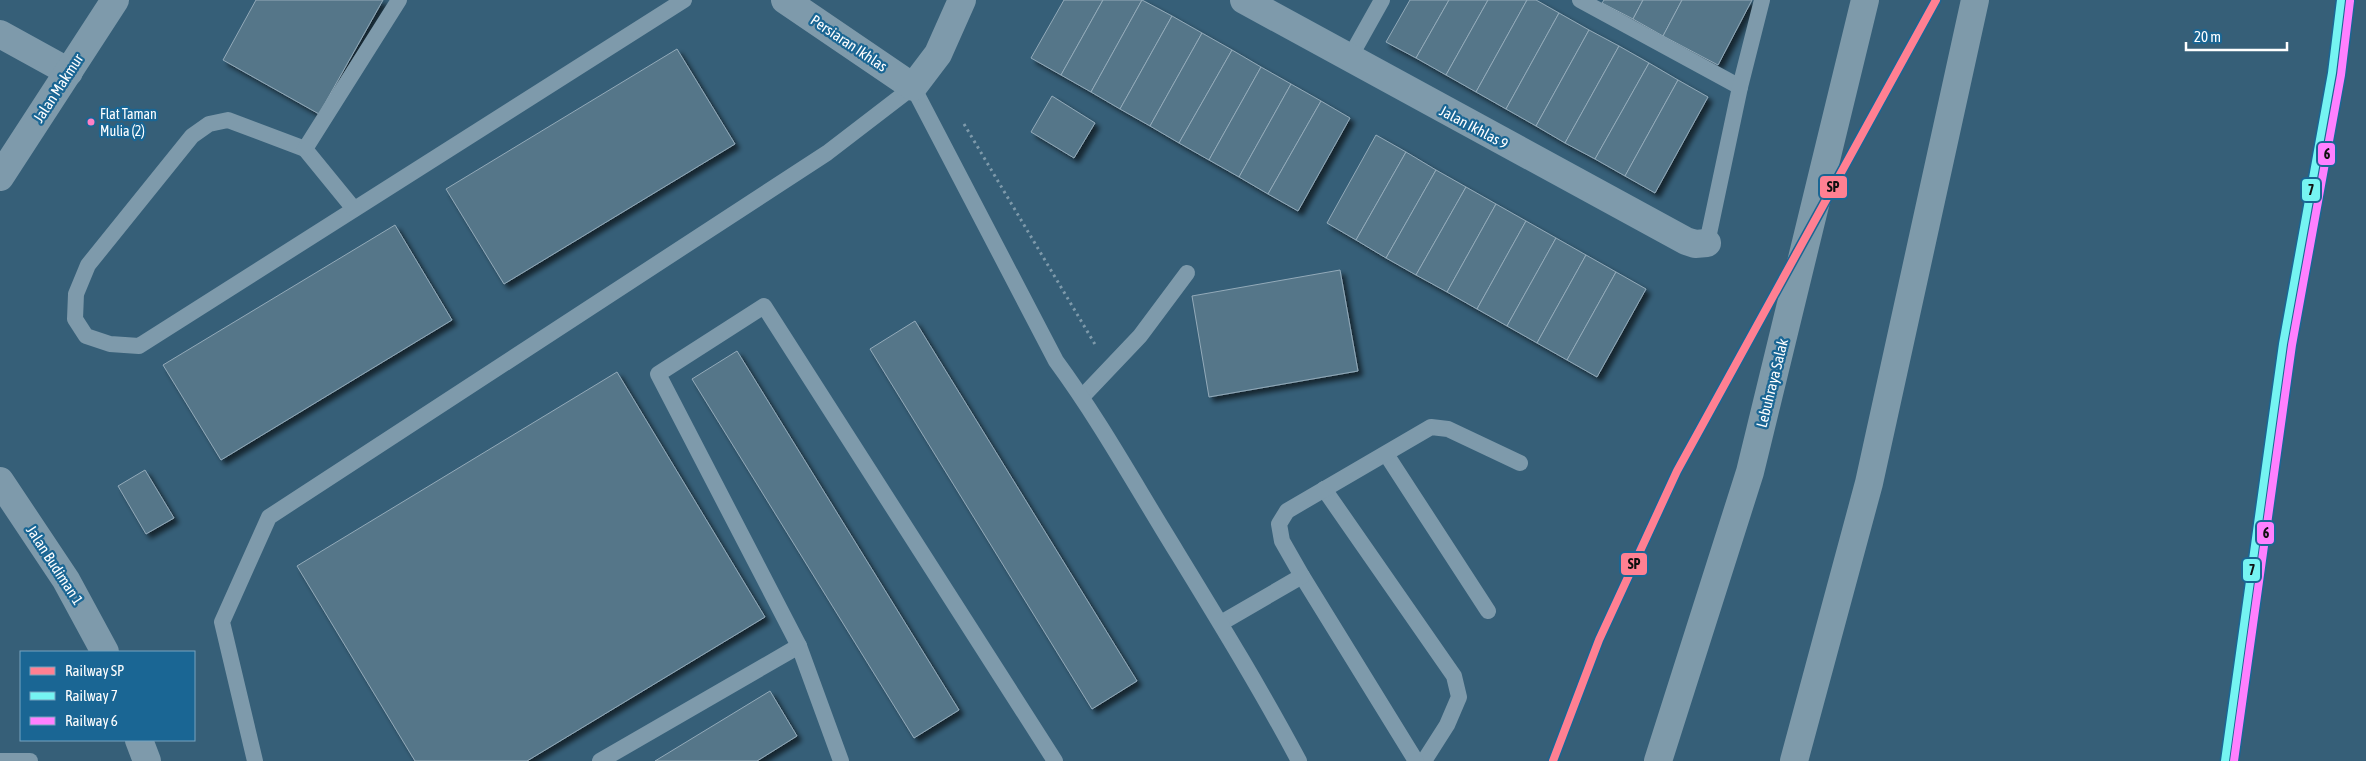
<svg xmlns="http://www.w3.org/2000/svg" width="2366" height="761" font-family="'Asap Condensed',sans-serif">
	<style>
		.building { fill: #547689; stroke: #93aab9; filter: url(#shadow) }
		.lines { fill: none; stroke-linecap: round; stroke-linejoin: round }
		.path { stroke: #7e9aab; stroke-width: 3; stroke-dasharray: 2.5 4; stroke-linecap: butt }
		.lane { stroke: #7e9aab; stroke-width: 16 }
		.street { stroke: #7e9aab; stroke-width: 28 }
		.highway { stroke: #7e9aaa; stroke-width: 28 }
		.rail-1-casing { stroke: #1a6694; stroke-width: 11 }
		.rail-2-casing { stroke: #1a6694; stroke-width: 11 }
		.rail-3-casing { stroke: #1a6694; stroke-width: 11 }
		.rail-1 { stroke: #ff8092; stroke-width: 8 }
		.rail-2 { stroke: #75f4f2; stroke-width: 8 }
		.rail-3 { stroke: #ff80ff; stroke-width: 8 }
		.bus-dot { fill: #ff80c5; stroke: #1a6694; stroke-width: 2 }
		.labels { text-anchor: middle; dominant-baseline: central; stroke-width: 4.5; stroke-linejoin: round; paint-order: stroke }
		.bus-label { font-size: 14px; fill: #fff; stroke: #1a6694; text-anchor: start }
		.street-label { font-size: 15px; fill: #fff; stroke: #1a6694 }
		.line-badge { stroke: #1a6694; stroke-width: 2 }
		.pale-badge-label { font-size: 14px; text-anchor: middle; font-weight: bold; fill: #111 }
	</style>
	<defs>
		<filter id="shadow"><feDropShadow dx="4.5" dy="4.5" stdDeviation="2.5" flood-color="#0009"/></filter>
	</defs>
	<rect width="100%" height="100%" fill="#365f78"/>
	<!-- building -->
	<g class="building">
		<polygon points="256,0 383,0 319,114 223,60"/>
		<polygon points="1064,0 1103,0 1061,75 1031,58"/>
		<polygon points="1103,0 1142,0 1091,92 1061,75"/>
		<polygon points="1142,0 1172,16 1120,109 1091,92"/>
		<polygon points="1410,0 1449,0 1416,58 1386,42"/>
		<polygon points="1449,0 1488,0 1446,75 1416,58"/>
		<polygon points="1488,0 1527,0 1476,92 1446,75"/>
		<polygon points="1527,0 1536,0 1559,13 1506,109 1476,92"/>
		<polygon points="1604,0 1643,0 1633,19 1602,3"/>
		<polygon points="1643,0 1682,0 1663,36 1633,19"/>
		<polygon points="1682,0 1752,0 1718,65 1663,36"/>
		<polygon points="1559,13 1589,30 1536,126 1506,109"/>
		<polygon points="1172,16 1202,33 1150,126 1120,109"/>
		<polygon points="1589,30 1619,46 1565,143 1536,126"/>
		<polygon points="1202,33 1232,50 1179,143 1150,126"/>
		<polygon points="1619,46 1649,63 1595,159 1565,143"/>
		<polygon points="677,49 735,144 504,284 446,189"/>
		<polygon points="1232,50 1261,67 1209,160 1179,143"/>
		<polygon points="1649,63 1678,80 1625,176 1595,159"/>
		<polygon points="1261,67 1291,84 1239,177 1209,160"/>
		<polygon points="1678,80 1708,97 1655,193 1625,176"/>
		<polygon points="1291,84 1321,101 1268,194 1239,177"/>
		<polygon points="1052,96 1095,123 1074,158 1031,132"/>
		<polygon points="1321,101 1350,118 1298,211 1268,194"/>
		<polygon points="1376,135 1406,152 1356,240 1327,223"/>
		<polygon points="1406,152 1436,170 1386,258 1356,240"/>
		<polygon points="1436,170 1466,187 1416,275 1386,258"/>
		<polygon points="1466,187 1496,204 1447,292 1416,275"/>
		<polygon points="1496,204 1526,221 1477,309 1447,292"/>
		<polygon points="1526,221 1556,238 1507,326 1477,309"/>
		<polygon points="395,225 452,320 221,460 163,365"/>
		<polygon points="1556,238 1586,255 1537,343 1507,326"/>
		<polygon points="1586,255 1616,272 1567,360 1537,343"/>
		<polygon points="1340,270 1358,371 1209,397 1192,296"/>
		<polygon points="1616,272 1646,289 1597,377 1567,360"/>
		<polygon points="915,321 1137,681 1092,709 870,349"/>
		<polygon points="737,351 959,710 914,738 692,379"/>
		<polygon points="617,372 765,617 527,761 415,761 297,566"/>
		<polygon points="145,470 174,518 146,534 118,486"/>
		<polygon points="770,691 797,736 757,761 655,761"/>
	</g>
	<g class="lines">
		<!-- path -->
		<polyline class="path" points="964,124 1096,346"/>
		<!-- lane -->
		<g class="lane">
			<polyline points="1580,0 1740,87"/>
			<polyline points="1349,59 1382,0"/>
			<polyline points="305,149 228,120 209,124 192,136 88,265 76,294 75,319 86,336 110,344 139,346 684,0"/>
			<polyline points="354,209 305,149 399,0"/>
			<polyline points="1707,243 1740,87 1762,0"/>
			<polyline points="1082,397 1140,336 1187,273"/>
			<polyline points="1386,454 1488,611"/>
			<polyline points="1324,489 1454,676 1459,697 1447,725 1424,761"/>
			<polyline points="1302,576 1416,761"/>
			<polyline points="1221,623 1302,576 1282,541 1279,524 1287,511 1431,427 1448,429 1520,463"/>
			<polyline points="0,761 30,761"/>
			<path d="M255 761 222 622 269 517 827 153 913 87 1056 361C1095 414 1128 472 1162 528 1209 605 1257 682 1299 761"/>
			<polyline points="600,761 799,646"/>
			<polyline points="841,761 799,646 658,374 764,306 1055,761"/>
		</g>
		<!-- street -->
		<g class="street">
			<polyline points="785,0 913,87 938,54 962,0"/>
			<polyline points="1244,0 1686,241 1695,244 1707,243"/>
			<polyline points="0,34 69,72"/>
			<polyline points="0,177 115,0"/>
			<polyline points="0,481 66,580 105,652"/>
			<polyline points="139,740 147,761"/>
		</g>
		<!-- highway -->
		<g class="highway">
			<polyline points="1658,761 1750,472 1865,0"/>
			<polyline points="1794,761 1869,483 1975,0"/>
		</g>
		<!-- rail-1 casing -->
		<g class="rail-1-casing">
			<polyline id="rail-1" points="1553,761 1599,640 1677,471 1936,0"/>
		</g>
		<!-- rail-2 casing -->
		<g class="rail-2-casing">
			<polyline id="rail-2" points="2225,761 2283,344 2332,73 2341,0"/>
		</g>
		<!-- rail-3 casing -->
		<g class="rail-3-casing">
			<polyline id="rail-3" points="2234,761 2292,345 2341,75 2350,1"/>
		</g>
		<!-- rail-1 -->
		<use href="#rail-1" class="rail-1"/>
		<!-- rail-2 -->
		<use href="#rail-2" class="rail-2"/>
		<!-- rail-3 -->
		<use href="#rail-3" class="rail-3"/>
	</g>
	<!-- markers -->
	<circle class="bus-dot" cx="91" cy="122" r="4.5"/>
	<g class="labels">
		<!-- bus labels -->
		<g class="bus-label">
			<text x="100" y="114">Flat Taman<tspan x="100" dy="17">Mulia (2)</tspan></text>
		</g>
		<!-- street labels -->
		<g class="street-label">
			<text transform="translate(849 43) rotate(34)">Persiaran Ikhlas</text>
			<text transform="translate(58 88) rotate(-57)">Jalan Makmur</text>
			<text transform="translate(1474 127) rotate(28)">Jalan Ikhlas 9</text>
			<text transform="translate(1772 383) rotate(-76)">Lebuhraya Salak</text>
			<text transform="translate(55 565) rotate(57)">Jalan Budiman 1</text>
		</g>
	</g>
	<g class="line-badge">
		<rect x="2317" y="142" width="19" height="24" rx="5" fill="#ff80ff"/>
		<rect x="1819" y="175" width="29" height="24" rx="5" fill="#ff8092"/>
		<rect x="2301" y="178" width="20" height="24" rx="5" fill="#75f4f2"/>
		<rect x="2256" y="521" width="19" height="24" rx="5" fill="#ff80ff"/>
		<rect x="1620" y="552" width="28" height="24" rx="5" fill="#ff8092"/>
		<rect x="2242" y="558" width="19" height="24" rx="5" fill="#75f4f2"/>
	</g>
	<g class="pale-badge-label">
		<text x="2327" y="159">6</text>
		<text x="1833" y="192">SP</text>
		<text x="2311" y="195">7</text>
		<text x="2266" y="538">6</text>
		<text x="1634" y="569">SP</text>
		<text x="2252" y="575">7</text>
	</g>
	<!-- legend -->
	<rect x="20" y="651" width="175" height="90" fill="#1a6694" stroke="#76a3bf"/>
	<rect x="30" y="667" width="25" height="8" fill="#ff8092" stroke="#76a3bf"/>
	<text x="65" y="676" font-size="15" fill="#ffffff">Railway SP</text>
	<rect x="30" y="692" width="25" height="8" fill="#75f4f2" stroke="#76a3bf"/>
	<text x="65" y="701" font-size="15" fill="#ffffff">Railway 7</text>
	<rect x="30" y="717" width="25" height="8" fill="#ff80ff" stroke="#76a3bf"/>
	<text x="65" y="726" font-size="15" fill="#ffffff">Railway 6</text>
	<!-- scale -->
	<path d="M2186 42v8h101v-8" fill="none" stroke="#ffffff" stroke-width="2.5"/>
	<text x="2194" y="42" font-size="15" fill="#ffffff" stroke="#1a6694" stroke-width="4" paint-order="stroke">20 m</text>
</svg>
